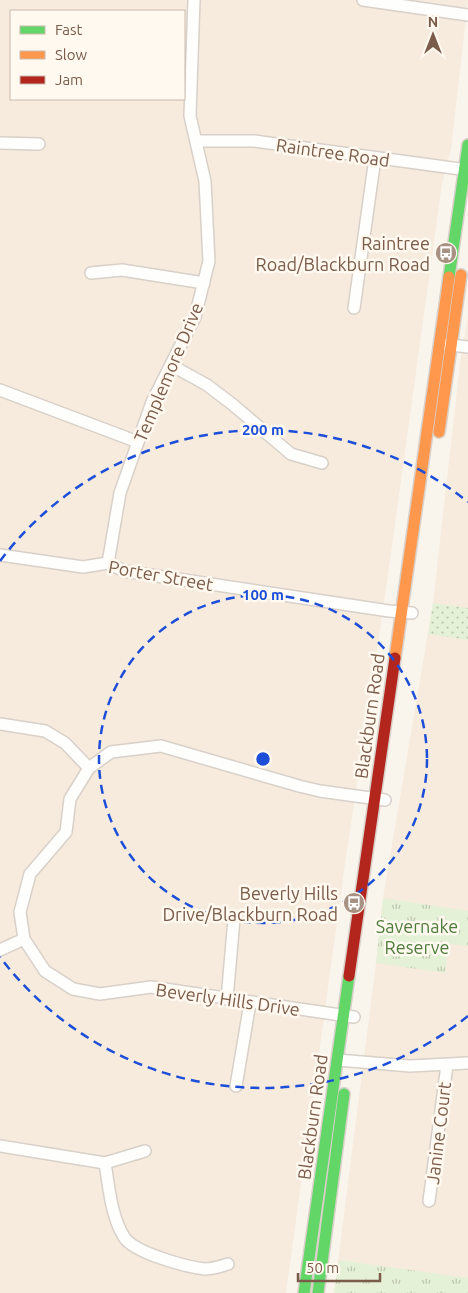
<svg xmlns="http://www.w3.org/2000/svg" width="468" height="1293" font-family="Ubuntu,sans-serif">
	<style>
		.residential { fill: #f6ebdd; fill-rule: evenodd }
		.grass { fill: url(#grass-dots) }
		.park { fill: url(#park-tufts) }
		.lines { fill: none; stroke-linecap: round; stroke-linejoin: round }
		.street-casing { stroke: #d8d0c9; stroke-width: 14 }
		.fast-casing { stroke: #d9d0c9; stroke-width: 14 }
		.slow-casing { stroke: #d9d0c9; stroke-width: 14 }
		.jam-casing { stroke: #d9d0c9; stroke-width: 14 }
		.street { stroke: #fefefc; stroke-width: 11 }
		.fast { stroke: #63d668; stroke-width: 11 }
		.slow { stroke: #ff974d; stroke-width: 11 }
		.jam { stroke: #b3261e; stroke-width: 11 }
		.ring { fill: none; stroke: #1d4ed8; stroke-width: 2.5; stroke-dasharray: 9 6 }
		.labels { text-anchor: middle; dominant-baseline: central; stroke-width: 5; stroke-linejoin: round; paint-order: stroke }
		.street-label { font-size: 18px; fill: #7b5b49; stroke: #fff9f0 }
		.poi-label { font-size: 18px; fill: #7b5b49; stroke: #fff9f0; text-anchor: end }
		.park-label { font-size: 18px; fill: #4f7c3c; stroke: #fff9f0 }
		.centre { fill: #1d4ed8; stroke: #fff9f0; stroke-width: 2.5 }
		.ring-label { font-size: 15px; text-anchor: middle; font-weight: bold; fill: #1d4ed8; stroke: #fff9f0; stroke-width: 5; stroke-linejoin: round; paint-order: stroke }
	</style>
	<defs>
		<pattern id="grass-dots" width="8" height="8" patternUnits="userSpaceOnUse" patternTransform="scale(1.25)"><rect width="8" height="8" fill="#e5f1d6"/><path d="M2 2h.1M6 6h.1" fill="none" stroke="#bfc6b0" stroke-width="1.8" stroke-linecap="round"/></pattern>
		<pattern id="park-tufts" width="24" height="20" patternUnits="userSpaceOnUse" patternTransform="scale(1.25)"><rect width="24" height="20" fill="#e5f1d6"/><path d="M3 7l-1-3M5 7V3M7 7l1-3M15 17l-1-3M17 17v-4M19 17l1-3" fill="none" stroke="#bfc6b0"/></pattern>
	</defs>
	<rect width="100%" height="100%" fill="#f9f5ed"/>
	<!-- residential -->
	<g class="residential">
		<path d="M0 0H468L451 149 442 184 387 582 345 864 286 1293H0ZM11 11H184V99H11Z"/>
		<polygon points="468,316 468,1293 334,1293 376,963 383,898 433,603 460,364"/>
	</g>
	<!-- grass -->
	<polygon class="grass" points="433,603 468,608 468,640 428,634"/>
	<!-- park -->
	<g class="park">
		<polygon points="383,898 468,911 468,946 449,944 445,973 376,963"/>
		<polygon points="339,1260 468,1278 468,1293 334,1293"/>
	</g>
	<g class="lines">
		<!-- street casing -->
		<g class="street-casing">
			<g id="street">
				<polyline points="363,0 468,15"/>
				<polyline points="197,141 254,141 468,170"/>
				<polyline points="0,143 39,144"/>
				<polyline points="91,273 122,270 204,283"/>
				<polyline points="354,308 375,158"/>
				<polyline points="444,344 468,347"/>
				<polyline points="171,365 207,385 232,404 291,454 322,463"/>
				<polyline points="0,390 138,442"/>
				<polyline points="0,555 83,567 108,563 124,571 389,611 412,613"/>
				<polyline points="108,563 120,493 152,402 195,317 209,261 205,181 190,116 194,0"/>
				<polyline points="0,724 45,731 65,743 89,768"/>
				<polyline points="0,950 24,939"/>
				<polyline points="227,999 234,919"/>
				<polyline points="354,1017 151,987 100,994 73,989 45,971 24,939 20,912 30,874 66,832 70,799 89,768 111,752 161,746 299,786 320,791 385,800"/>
				<polyline points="338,1060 410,1066 468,1063"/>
				<polyline points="236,1086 250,1003"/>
				<polyline points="0,1146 105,1163 145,1151"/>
				<path d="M105 1163C109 1187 111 1216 124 1237 134 1253 187 1267 205 1269 212 1269 221 1266 228 1264"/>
				<polyline points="429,1201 447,1065"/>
			</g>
		</g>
		<!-- fast casing -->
		<g class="fast-casing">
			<g id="fast">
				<polyline points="449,277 468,145"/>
				<polyline points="304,1293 349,976"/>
				<polyline points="318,1293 344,1094"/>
			</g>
		</g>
		<!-- slow casing -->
		<g class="slow-casing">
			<g id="slow">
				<polyline points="439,432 461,275"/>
				<polyline points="395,658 449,277"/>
			</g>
		</g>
		<!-- jam casing -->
		<g class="jam-casing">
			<polyline id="jam" points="349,976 395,658"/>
		</g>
		<!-- street -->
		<use href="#street" class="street"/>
		<!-- fast -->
		<use href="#fast" class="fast"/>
		<!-- slow -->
		<use href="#slow" class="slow"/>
		<!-- jam -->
		<use href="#jam" class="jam"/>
	</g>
	<!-- distance rings -->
	<g class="ring">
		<circle cx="263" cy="759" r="164"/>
		<path d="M468 1016A329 329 0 0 1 0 957M0 561A329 329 0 0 1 468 502"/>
	</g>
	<!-- icons -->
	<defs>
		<g id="bus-disc" transform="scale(1.125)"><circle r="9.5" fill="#a79182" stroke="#fff9f0"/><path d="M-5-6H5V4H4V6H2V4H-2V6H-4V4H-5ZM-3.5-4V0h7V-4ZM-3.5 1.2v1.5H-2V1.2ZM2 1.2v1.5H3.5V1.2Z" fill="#fff"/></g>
	</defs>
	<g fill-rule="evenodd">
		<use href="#bus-disc" x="446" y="253"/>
		<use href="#bus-disc" x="354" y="903"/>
	</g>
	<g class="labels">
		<!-- street labels -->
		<g class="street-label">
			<text transform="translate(333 152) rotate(8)">Raintree Road</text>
			<text transform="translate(168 372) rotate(-67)">Templemore Drive</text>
			<text transform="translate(161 575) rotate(10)">Porter Street</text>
			<text transform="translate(369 716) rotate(-82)">Blackburn Road</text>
			<text transform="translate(228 999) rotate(8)">Beverly Hills Drive</text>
			<text transform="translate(312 1117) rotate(-82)">Blackburn Road</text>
			<text transform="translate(438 1133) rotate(-83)">Janine Court</text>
		</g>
		<!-- poi labels -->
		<g class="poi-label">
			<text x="430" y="243">Raintree<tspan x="430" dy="21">Road/Blackburn Road</tspan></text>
			<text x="338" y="893">Beverly Hills<tspan x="338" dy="21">Drive/Blackburn Road</tspan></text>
		</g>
		<!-- park labels -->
		<g class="park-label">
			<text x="417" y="926">Savernake<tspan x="417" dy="21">Reserve</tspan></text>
		</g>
	</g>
	<circle cx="263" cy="759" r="8" class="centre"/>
	<g class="ring-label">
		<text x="263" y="435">200 m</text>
		<text x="263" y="600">100 m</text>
	</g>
	<!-- legend -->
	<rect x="10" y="10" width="175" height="90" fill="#fff9f0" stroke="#cabaad"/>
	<rect x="20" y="26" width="25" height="8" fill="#63d668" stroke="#cabaad"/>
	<text x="55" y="35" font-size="15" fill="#7b5b49">Fast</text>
	<rect x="20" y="51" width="25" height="8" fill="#ff974d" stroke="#cabaad"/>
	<text x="55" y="60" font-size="15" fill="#7b5b49">Slow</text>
	<rect x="20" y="76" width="25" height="8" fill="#b3261e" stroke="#cabaad"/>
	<text x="55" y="85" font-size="15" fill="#7b5b49">Jam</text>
	<!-- north arrow -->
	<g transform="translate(433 35)" stroke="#fff9f0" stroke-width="4" paint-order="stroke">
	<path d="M0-4L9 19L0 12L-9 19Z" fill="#7b5b49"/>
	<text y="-8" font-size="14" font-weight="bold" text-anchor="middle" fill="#7b5b49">N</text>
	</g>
	<!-- scale -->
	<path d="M298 1273v8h82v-8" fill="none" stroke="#7b5b49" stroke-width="2.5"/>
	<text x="306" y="1273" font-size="15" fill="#7b5b49" stroke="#fff9f0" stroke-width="4" paint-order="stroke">50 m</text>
</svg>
